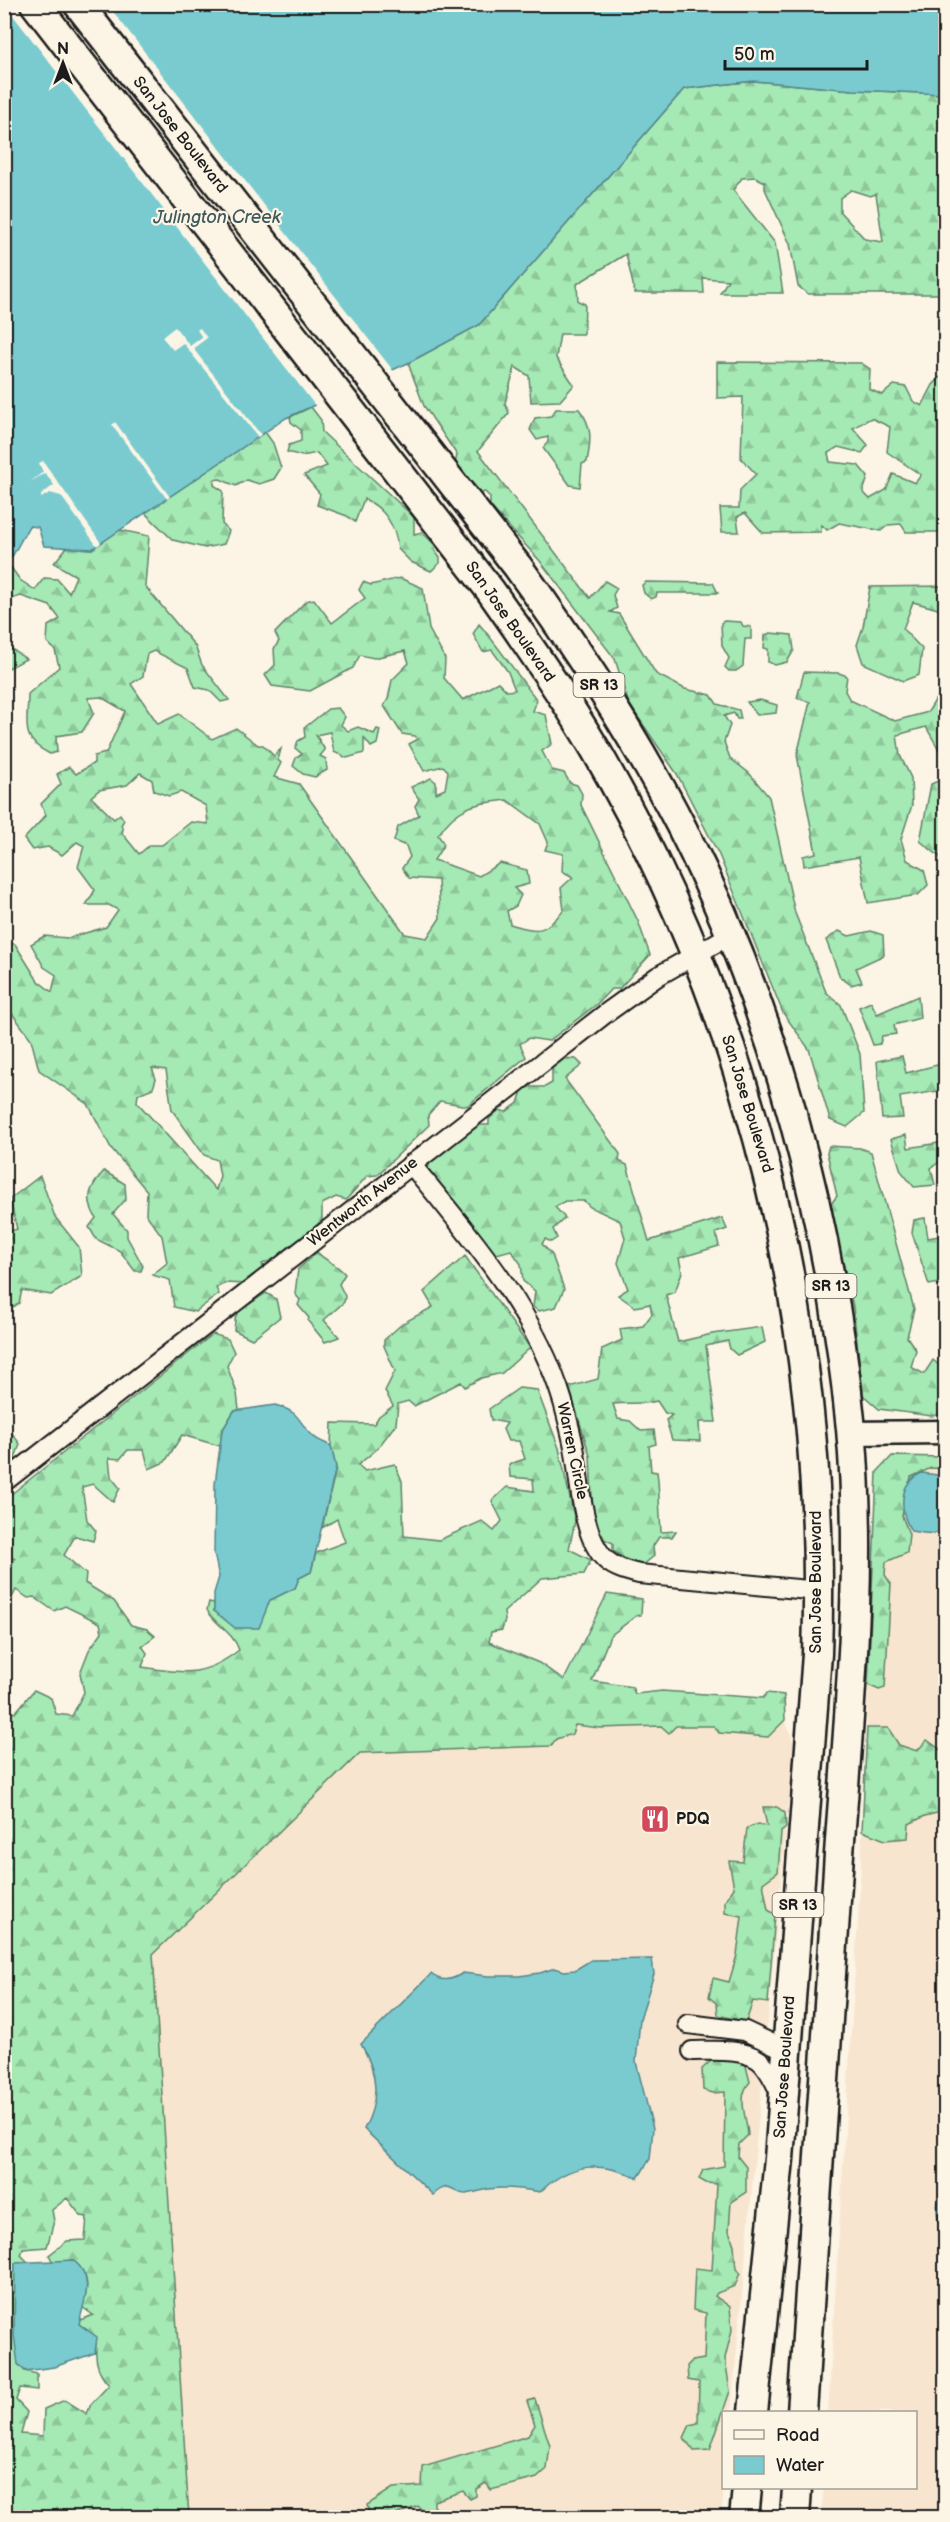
<svg xmlns="http://www.w3.org/2000/svg" width="950" height="2522" font-family="'Balsamiq Sans',sans-serif">
	<style>
		.built { fill: #f8e5cf }
		.forest { fill: url(#forest-firs); stroke: #608268; stroke-width: 1.5; fill-rule: evenodd }
		.water { fill: #7acbd0; stroke: #548588; stroke-width: 1.5 }
		.pier { fill: #fcf5e5 }
		.lines { fill: none; stroke-linecap: round; stroke-linejoin: round }
		.minor-casing { stroke: #1c1c1c; stroke-width: 22 }
		.tertiary-casing { stroke: #1c1c1c; stroke-width: 27 }
		.primary-casing { stroke: #1c1c1c; stroke-width: 33 }
		.minor { stroke: #fcf5e5; stroke-width: 18 }
		.tertiary { stroke: #fcf5e5; stroke-width: 22 }
		.primary { stroke: #fcf5e5; stroke-width: 28 }
		.labels { text-anchor: middle; dominant-baseline: central; stroke-width: 4.5; stroke-linejoin: round; paint-order: stroke }
		.shield { fill: #fcf5e5; stroke: #5f5d58; stroke-width: 1.5 }
		.shield-label { font-size: 15px; font-weight: bold; fill: #1c1c1c }
		.street-label { font-size: 16px; fill: #1c1c1c; stroke: #fcf5e5 }
		.poi-label { font-size: 16px; font-weight: bold; fill: #1c1c1c; stroke: #fcf5e5; text-anchor: start }
		.water-label { font-size: 18px; font-style: italic; fill: #3d595b; stroke: #fcf5e5 }
	</style>
	<defs>
		<pattern id="forest-firs" width="22" height="20" patternUnits="userSpaceOnUse" patternTransform="scale(1.5)"><rect width="22" height="20" fill="#a5e9b4"/><path d="M5 1l3.5 6h-7zM16 11l3.5 6h-7z" fill="#8dc79a"/></pattern>
	</defs>
	<rect width="100%" height="100%" fill="#fcf5e5"/>
	<filter id="ink" filterUnits="userSpaceOnUse"><feTurbulence type="fractalNoise" baseFrequency=".0167" numOctaves="2"/><feDisplacementMap in="SourceGraphic" scale="12" xChannelSelector="R" yChannelSelector="G"/><feConvolveMatrix kernelMatrix="1 2 1 2 8 2 1 2 1" color-interpolation-filters="sRGB"/></filter>
	<g filter="url(#ink)">
		<!-- built -->
		<g class="built">
			<polygon points="892,1456 945,1457 945,2517 820,2518 824,2488 916,2488 916,2412 828,2412 860,1885 877,1472"/>
			<polygon points="557,1720 785,1720 794,1743 731,2412 724,2412 724,2488 721,2517 189,2517 153,1954 360,1753 543,1746"/>
		</g>
		<!-- forest -->
		<g class="forest">
			<path d="M754 81 853 90 945 94V294H808L798 286 790 244 765 189V182L755 177 742 178 733 190 775 243 783 293H720L728 280 703 278 704 293H635L626 254 577 284 578 301 585 304 584 334H560L556 358 574 385 560 401 531 402 529 376 515 367 505 403 509 413 478 451 590 598 605 581 617 588 613 595 617 608 610 612 619 614 656 674 685 689 711 695 717 704 739 710 741 719H737L734 713 724 716 730 725 724 742 730 758 749 773 769 797 795 913 826 992 841 1005 860 1054 864 1113 847 1127 830 1120 809 1049 783 1013 719 855 677 774 629 704 615 659 540 561 490 506V497L485 492 481 493 455 464 457 455 424 406 408 363 479 325 684 89ZM851 190 870 196 876 194 883 242 865 239 840 212V198Z"/>
			<path d="M717 362 861 363 870 369 869 389 882 395 894 385 906 387 913 401 922 406 933 385 945 372V532H906L901 524 888 525 881 531 839 523 827 530 822 525 821 532 763 533 745 513 737 517 739 532H722L720 508H739L740 490 756 474 741 458 743 397 717 398ZM871 418 890 427 887 452 921 475 915 483 893 474 886 490 870 499 863 492 868 477 858 465 830 462 828 453 838 447 862 453 868 445 853 428Z"/>
			<path d="M311 407 321 420 322 432 414 517V534L422 532 436 546 435 551 440 558V563L431 571 411 562 398 549C396 527 385 508 364 499L355 522 347 516 317 505 320 494 304 475 327 466 317 453 302 456 287 452 289 445 301 441V430L291 422 290 417Z"/>
			<path d="M556 409H579C593 426 591 441 587 462L582 464 580 487 570 485 543 448 548 442V437L537 440 530 430 535 418 551 416Z"/>
			<polygon points="265,432 273,443 281,468 274,479 259,484 247,480 236,486 220,479 214,480 214,485 223,491 222,524 229,531 224,544 205,548 173,540 145,513"/>
			<path d="M120 530 149 536 145 586 195 646 202 665 229 700 221 702 209 690 195 687 188 668 154 651 147 654 143 676 131 684 158 724 179 714 212 739 236 728 258 745H263L274 756 281 749 278 760 281 763 274 777 299 784 405 934 427 938 440 918 438 880 409 878 402 868 410 857 406 846 394 841 398 827 419 815 415 806 419 799 411 787 431 778 436 782V793L445 789 448 771 443 766 424 771 409 744 418 739 415 736 402 734 384 706 388 699 392 680 409 663 405 651 374 658 360 655 353 668 310 691 272 686 265 675 275 665 274 649 279 641 275 633 306 601 314 599 332 623 365 598 359 590 363 582 371 585 400 578 423 588 429 629 445 659 444 678 463 700 498 682 507 691 515 690 508 672 492 650 483 652 473 634 479 624C500 648 517 675 537 700L533 711 546 715 552 744 542 751 552 770 564 773 570 783 577 785 582 794 581 805 638 921 650 955 619 989H611L597 1004 549 1041 529 1038 520 1044 526 1057 467 1106 440 1101 428 1115 429 1125 377 1175 367 1176 346 1200 336 1197 322 1204V1221L274 1259 262 1264 264 1267 246 1284 225 1283 216 1288 219 1294 195 1312 174 1307 170 1280 152 1275 167 1263 162 1236 146 1214 147 1191 111 1148 88 1104 39 1070 31 1039 5 1004V943L15 944 38 981 52 992 56 975 44 967 31 944 44 936 68 938 106 927 118 910 109 905H86L95 890 78 867 84 846 77 842 62 855 48 847 32 850 24 839 46 815 41 804 61 784 57 774 69 767 76 774 94 763V756L106 753 125 711 101 697 88 698 94 713 82 732 56 736 57 752 50 754C19 739 28 724 28 694L59 667 55 650 47 642 48 626 60 619 50 606 21 596 11 599 5 597V564L7 562 20 580 35 590 44 578 57 579 69 593 76 576 54 563 67 547 92 549ZM140 773 152 780 154 791 169 796 181 792 206 806 208 824 191 822 162 845H150L139 854 122 833 123 830 121 825 124 820 120 814 114 819 91 797 99 790 127 785ZM507 800 540 824 548 842 545 850 563 854 562 871 573 877 561 888 564 910C543 934 539 932 510 924L507 911 516 906 521 895 514 888 529 884 527 870 500 863 479 876 434 860 444 844 438 835C458 806 473 804 507 800ZM152 1068 166 1070 172 1110 204 1155 217 1160 220 1176 216 1190 137 1102 138 1094 153 1088 156 1079Z"/>
			<polygon points="646,582 713,583 718,593 657,593 656,597 651,599 644,593 642,585"/>
			<polygon points="945,586 945,611 913,602 903,629 922,649 919,675 903,681 863,663 857,645 863,627 870,587"/>
			<polygon points="724,621 741,622 743,626 751,627 751,639 745,639 743,666 736,671 729,671 725,667 729,658 722,646 721,623"/>
			<polygon points="5,631 9,647 26,659 5,670"/>
			<polygon points="770,633 792,635 794,650 787,662 775,665 768,662 768,649 764,648 765,635"/>
			<polygon points="804,672 839,673 847,676 845,691 850,700 895,721 928,712 945,684 945,760 926,727 897,735 900,755 911,778 912,805 901,839 907,860 924,870 928,885 918,895 868,903 859,857 804,866 803,856 816,853 797,755 810,702 797,698"/>
			<polygon points="760,700 777,705 776,713 757,715 747,702"/>
			<polygon points="338,708 345,717 341,725 348,731 358,727 374,734 377,729 380,730 377,744 371,747 364,738 364,753 347,758 334,752 330,732 316,735 325,750 320,756 326,759 327,770 315,777 303,774 293,766 296,758 302,754 295,748 298,741 305,737 304,728 328,709"/>
			<polygon points="945,778 946,778 945,888 940,857 920,841 931,784"/>
			<polygon points="839,931 849,936 871,931 883,935 884,955 856,968 862,982 851,985 840,977 826,940"/>
			<polygon points="918,996 920,1018 894,1025 896,1034 882,1036 880,1044 873,1045 859,1007 871,1002 877,1014"/>
			<polygon points="902,1056 906,1073 937,1065 945,1069 945,1087 944,1090 900,1097 903,1118 882,1119 877,1061"/>
			<path d="M562 1058 576 1059 582 1065 565 1079 620 1154 619 1161 627 1165 649 1241 722 1218 727 1229 716 1233 719 1246 679 1258 682 1272 675 1292 666 1295 678 1342 712 1334 762 1327 765 1342 737 1355 730 1349 728 1341 706 1346 716 1422H699L700 1441 672 1440 666 1420 672 1415 665 1413 657 1401C642 1405 628 1402 613 1404L618 1419 630 1421 641 1431 654 1430 656 1444 649 1446 651 1471 657 1472 658 1480 661 1532 676 1531 672 1537H659L653 1546 654 1556 643 1565 627 1560 613 1551V1543L601 1538 593 1520 590 1456 569 1387 598 1379 602 1349 622 1340 620 1329 643 1326 652 1314 650 1304 635 1307 618 1295 628 1289 618 1263 625 1238 620 1221 590 1207 584 1201H565L555 1207 565 1218 553 1229 557 1238 551 1242 545 1239 542 1244 552 1255 564 1289 556 1307 539 1311 533 1307 535 1291 523 1281 521 1264 511 1250 493 1255 427 1171 431 1160 476 1125H489V1119L499 1110 506 1112 518 1103 522 1091 528 1087H545L552 1083V1066Z"/>
			<polygon points="906,1135 908,1148 945,1142 945,1158 931,1168 935,1185 914,1187 901,1171 891,1139"/>
			<polygon points="829,1146 860,1148 871,1152 914,1309 907,1337 916,1350 911,1367 924,1374 933,1360 945,1370 945,1413 932,1416 879,1409 863,1395 853,1307 830,1205 837,1196 827,1153"/>
			<path d="M104 1171 125 1184 126 1199 113 1214 127 1230V1237L143 1266 141 1271H135L120 1251 96 1239 89 1227 96 1218C84 1198 90 1187 104 1171Z"/>
			<polygon points="40,1176 55,1217 79,1247 82,1276 51,1295 22,1290 19,1303 5,1313 5,1233 17,1229 10,1199"/>
			<polygon points="925,1218 928,1238 945,1235 945,1282 929,1285 912,1233 914,1220"/>
			<path d="M317 1252C327 1263 334 1261 345 1274L339 1284 345 1296 344 1302 324 1320 339 1337 325 1342 308 1321 309 1318 298 1305 300 1300 295 1294 298 1269Z"/>
			<path d="M465 1256 530 1348 502 1373 481 1378 465 1387 461 1382 414 1406 408 1401 398 1404 396 1424 377 1449 358 1465 365 1471 395 1464 402 1481 404 1536 439 1540 482 1521 494 1531 502 1521 492 1501 507 1487 534 1491 533 1479 510 1477 509 1464 525 1459 519 1441H508L503 1429 507 1423 491 1420 489 1409 519 1388 537 1390 559 1448 575 1521 569 1549 591 1560 584 1574 542 1578 504 1612 505 1620 502 1630 491 1632 489 1642 539 1663 564 1680 607 1594 642 1599 641 1615 636 1616 610 1636 592 1681 632 1687 635 1694 662 1691 763 1698 767 1693 784 1695 785 1720 768 1737 719 1733 714 1726H676L669 1733 661 1726 600 1728 575 1725 572 1734 556 1739 551 1746 360 1753 153 1954 189 2517H5V1710L15 1713 34 1690 51 1698 56 1714 72 1716 84 1692 80 1673 89 1650 102 1632 100 1623 65 1606 54 1611 34 1597 28 1598 16 1590 13 1596 5 1591 4 1572 15 1559 5 1554V1499L213 1334 228 1339 234 1352 227 1366 237 1393 239 1410 234 1411 222 1431 220 1446 182 1435 165 1462 149 1469 144 1450H128L120 1459 109 1458 111 1477 120 1488 113 1502 93 1484 82 1487 87 1520 96 1531 93 1541 75 1536 64 1555 86 1574 85 1583 114 1601 131 1625 147 1629 155 1636 142 1646 147 1653 142 1667C185 1673 203 1678 239 1650 234 1633 215 1625 207 1610L209 1602 214 1603V1611L270 1600 295 1588 299 1578 311 1572 316 1553 345 1542 337 1519 322 1528 336 1468 331 1446 332 1423 374 1424 379 1416 393 1406 385 1391 395 1371 384 1346V1340L403 1323 433 1307 424 1292ZM67 2198 81 2216 87 2217 85 2240 67 2241 49 2255 53 2262 73 2260C90 2274 89 2288 82 2307L93 2315 80 2320 79 2324 96 2337C95 2355 95 2371 109 2385L91 2404 87 2414 65 2400 44 2409 43 2436 21 2434 27 2412 16 2400 20 2388 37 2390V2374L25 2371 18 2364 15 2264 29 2263 21 2255 23 2249 47 2247 54 2221 52 2210Z"/>
			<polygon points="266,1293 276,1299 280,1317 252,1339 234,1330 236,1313"/>
			<polygon points="4,1422 20,1444 13,1464 4,1471"/>
			<polygon points="892,1456 945,1457 945,1469 931,1468 911,1477 902,1516 909,1534 907,1553 886,1562 885,1575 891,1584 885,1688 879,1690 868,1685 877,1472"/>
			<polygon points="867,1728 888,1728 899,1745 917,1751 927,1740 945,1753 945,1811 925,1816 909,1824 908,1838 885,1840 862,1831"/>
			<polygon points="763,1807 777,1807 785,1813 786,1828 781,1832 778,1872 763,1883 768,1910 775,1914 768,2003 753,2001 746,2022 718,2015 717,2004 709,1997 713,1978 729,1982 737,1955 742,1916 725,1913 725,1901 734,1888 729,1861 743,1862 747,1828 757,1824 767,1826"/>
			<path d="M733 2058 745 2062 750 2082C736 2097 747 2118 748 2135L739 2144 738 2157 746 2167V2192L731 2202 729 2231 734 2245 736 2269 740 2273 735 2286 717 2293 715 2296 730 2307 732 2330 725 2358 730 2391 710 2450 694 2451 684 2438 690 2425 698 2423 699 2382 688 2380 687 2366 692 2361 704 2359 706 2313 693 2310 695 2268 712 2270 717 2184 706 2183 699 2179 703 2170 724 2166 725 2092 713 2093 703 2090 702 2069 713 2059Z"/>
			<polygon points="535,2399 550,2446 547,2469 537,2478 491,2490 486,2483 476,2489 476,2496 470,2499 463,2491 434,2501 434,2511 427,2515 418,2506 397,2514 396,2517 370,2517 367,2505 393,2488 422,2486 423,2467 528,2436 535,2425 527,2401"/>
		</g>
		<!-- water -->
		<g class="water">
			<polygon points="5,5 945,5 945,94 853,90 754,81 684,89 479,325 408,363 286,418 92,549 44,546 38,527 29,526 13,555 5,564"/>
			<path d="M275 1405C303 1413 296 1421 313 1436 318 1441 326 1443 331 1446L336 1467 311 1572 299 1578 295 1588 270 1600 259 1628H235L214 1611V1593L219 1577 214 1553 215 1484 222 1431 234 1411Z"/>
			<path d="M922 1473 945 1476V1529C936 1536 923 1533 911 1531 900 1512 897 1483 922 1473Z"/>
			<path d="M652 1959 654 1974 640 2019 636 2062 653 2128 650 2159 638 2178C601 2161 571 2162 540 2192 524 2189 506 2186 489 2189 482 2190 474 2193 466 2194 453 2194 451 2178 433 2195L364 2129C380 2100 378 2073 361 2044L431 1974C442 1983 452 1980 463 1973L488 1976H519L540 1973 555 1968 564 1971 575 1970 591 1960Z"/>
			<path d="M945 2184V2246H943C939 2219 931 2210 945 2184Z"/>
			<path d="M73 2260C96 2278 84 2300 79 2324L97 2337 95 2353 54 2367 25 2371 18 2364 14 2335 15 2263Z"/>
		</g>
		<!-- pier -->
		<g class="pier">
			<polygon points="5,5 108,5 395,373 317,408"/>
			<polygon points="175,327 190,346 202,337 197,330 200,328 207,338 195,347 195,351 261,435 258,437 183,343 173,350 162,337"/>
			<polygon points="115,422 170,497 167,499 112,425"/>
			<polygon points="43,461 101,543 97,546 61,496 50,493 41,498 41,495 54,485 45,473 30,482 43,472 39,463"/>
		</g>
		<g class="lines">
			<!-- minor casing -->
			<g class="minor-casing">
				<g id="minor">
					<path d="M411 1164C470 1236 536 1311 563 1402 567 1417 571 1432 574 1447 580 1479 581 1536 606 1560 615 1568 627 1571 639 1574L819 1591"/>
					<polyline points="4,1482 605,1014 658,976 730,935"/>
					<polyline points="688,2024 745,2031 786,2050"/>
					<path d="M692 2051C712 2051 742 2048 759 2060 770 2069 776 2085 782 2097"/>
				</g>
			</g>
			<!-- tertiary casing -->
			<g class="tertiary-casing">
				<polyline id="tertiary" points="851,1433 946,1432"/>
			</g>
			<!-- primary casing -->
			<g class="primary-casing">
				<g id="primary">
					<path d="M35 4 490 590C526 641 562 693 594 747 755 1025 828 1334 817 1654L779 2159 753 2412"/>
					<path d="M78 4 518 567C578 650 635 736 682 828 776 1014 831 1223 851 1429 864 1571 849 1712 839 1854 826 2040 815 2226 802 2412"/>
					<polyline points="744,2518 747,2488"/>
					<polyline points="795,2518 797,2488"/>
				</g>
			</g>
			<!-- minor -->
			<use href="#minor" class="minor"/>
			<!-- tertiary -->
			<use href="#tertiary" class="tertiary"/>
			<!-- primary -->
			<use href="#primary" class="primary"/>
		</g>
	</g>
	<!-- icons -->
	<defs>
		<g id="restaurant-square" transform="scale(1.5)"><rect x="-9" y="-9" width="18" height="18" rx="4" fill="#d1495b" stroke="#fcf5e5"/><path d="M-5-6h1v4h1v-4h1v4h1v-4h1v5L-1.5 .5V6h-2V.5L-5-1ZM5-6V6H3V1.5H1.5Q1.5-4 5-6Z" fill="#fff"/></g>
	</defs>
	<g fill-rule="evenodd">
		<use href="#restaurant-square" x="655" y="1819"/>
	</g>
	<g class="labels">
		<!-- shield labels -->
		<g class="shield">
			<rect x="573.5" y="673" width="51" height="24" rx="4.5"/>
			<rect x="805.5" y="1274" width="51" height="24" rx="4.5"/>
			<rect x="772.5" y="1893" width="51" height="24" rx="4.5"/>
		</g>
		<g class="shield-label">
			<text x="599" y="685">SR 13</text>
			<text x="831" y="1286">SR 13</text>
			<text x="798" y="1905">SR 13</text>
		</g>
		<!-- street labels -->
		<g class="street-label">
			<text transform="translate(180 135) rotate(52)">San Jose Boulevard</text>
			<text transform="translate(510 622) rotate(55)">San Jose Boulevard</text>
			<text transform="translate(747 1104) rotate(73)">San Jose Boulevard</text>
			<text transform="translate(363 1202) rotate(-38)">Wentworth Avenue</text>
			<text transform="translate(572 1451) rotate(78)">Warren Circle</text>
			<text transform="translate(816 1582) rotate(-90)">San Jose Boulevard</text>
			<text transform="translate(785 2067) rotate(-86)">San Jose Boulevard</text>
		</g>
		<!-- poi labels -->
		<g class="poi-label">
			<text x="676" y="1819">PDQ</text>
		</g>
		<!-- water labels -->
		<g class="water-label">
			<text x="217" y="217">Julington Creek</text>
		</g>
	</g>
	<!-- margin -->
	<rect width="950" height="2522" fill="none" stroke="#fcf5e5" stroke-width="24"/>
	<rect x="12" y="12" width="926" height="2498" fill="none" stroke="#1c1c1c" stroke-width="2" filter="url(#ink)"/>
	<!-- legend -->
	<rect x="722" y="2411" width="195" height="78" fill="#fcf5e5" stroke="#a29e95" stroke-width="1.5"/>
	<rect x="734" y="2430" width="30" height="9" fill="#fcf5e5" stroke="#a29e95" stroke-width="1.5"/>
	<text x="776" y="2441" font-size="18" fill="#1c1c1c">Road</text>
	<rect x="734" y="2456" width="30" height="18" fill="#7acbd0" stroke="#a29e95" stroke-width="1.5"/>
	<text x="776" y="2471" font-size="18" fill="#1c1c1c">Water</text>
	<!-- north arrow -->
	<g transform="translate(63 63)" stroke="#fcf5e5" stroke-width="4.5" paint-order="stroke">
	<path d="M0-4.5L10 22L0 15L-10 22Z" fill="#1c1c1c"/>
	<text y="-9" font-size="16" font-weight="bold" text-anchor="middle" fill="#1c1c1c">N</text>
	</g>
	<!-- scale -->
	<path d="M725 60v9h142v-9" fill="none" stroke="#1c1c1c" stroke-width="3"/>
	<text x="734" y="60" font-size="18" fill="#1c1c1c" stroke="#fcf5e5" stroke-width="4.5" paint-order="stroke">50 m</text>
</svg>
